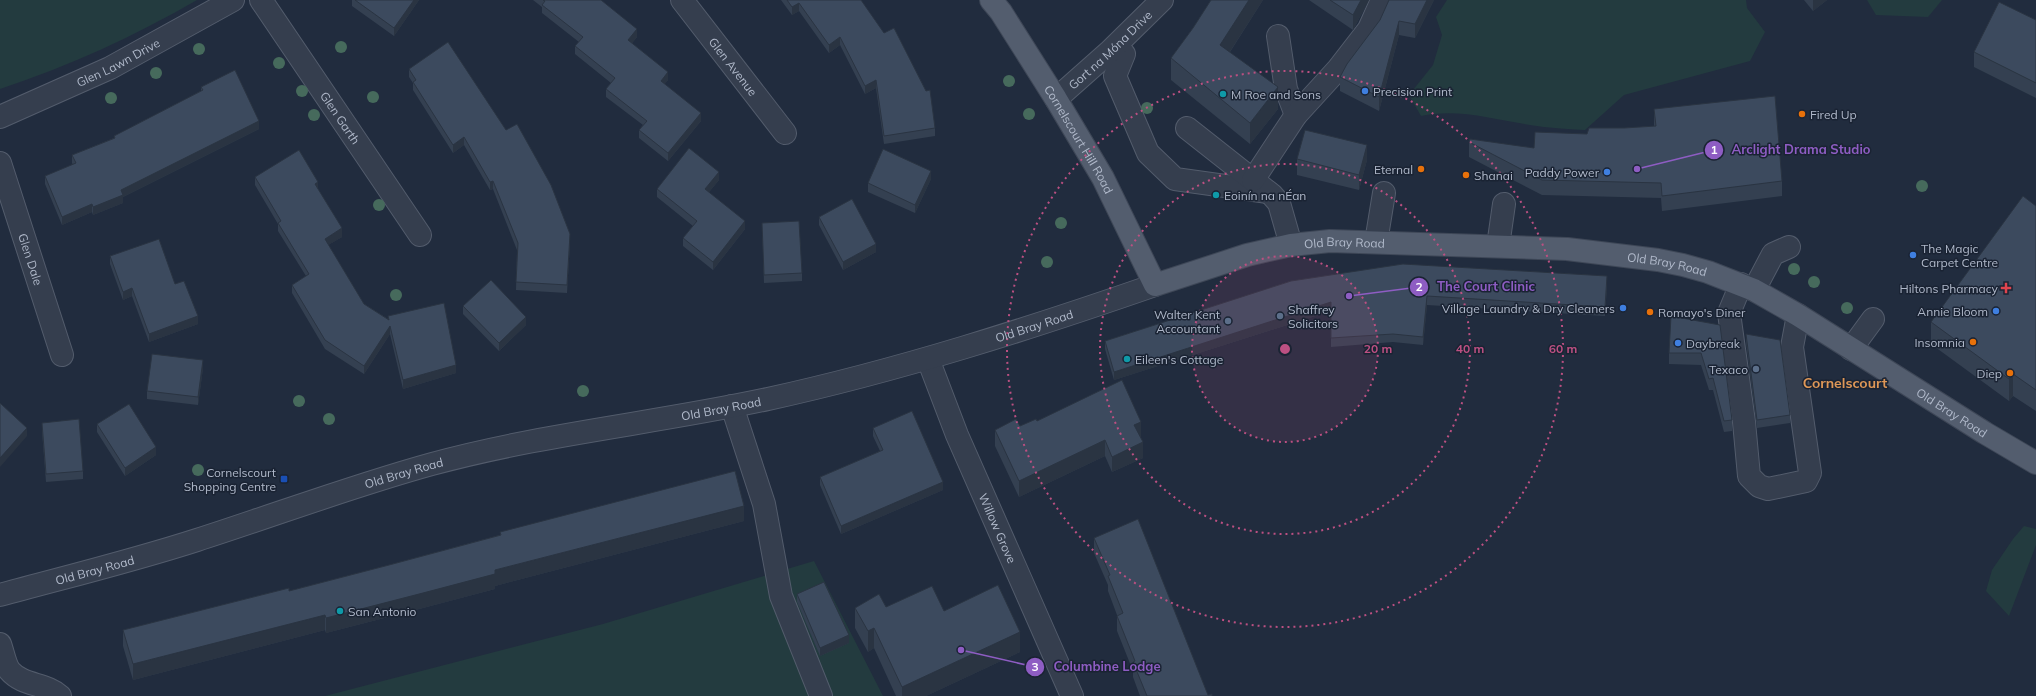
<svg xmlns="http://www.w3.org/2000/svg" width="2036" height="696" font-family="Mulish,sans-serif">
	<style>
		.green { fill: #233b3f }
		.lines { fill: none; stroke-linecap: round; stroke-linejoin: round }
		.minor-casing { stroke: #535c6c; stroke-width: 24 }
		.major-casing { stroke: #3e4757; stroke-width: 24 }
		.minor { stroke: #353e4e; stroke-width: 22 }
		.major { stroke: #535d6e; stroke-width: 22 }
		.tree { fill: #466a5c }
		.wall { fill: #344051 }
		.shaded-wall { fill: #2a3442 }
		.building { fill: #3c4a5e; stroke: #2a3442 }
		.ring { fill: none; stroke: #bc5082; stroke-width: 2; stroke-dasharray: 2 4 }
		.shop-dot { fill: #3f7fe0; stroke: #1a2333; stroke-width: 1.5 }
		.culture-dot { fill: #0f9aa8; stroke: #1a2333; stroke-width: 1.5 }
		.food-dot { fill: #e8710a; stroke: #1a2333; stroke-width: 1.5 }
		.health-dot { fill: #e0444e; stroke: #1a2333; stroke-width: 1.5 }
		.service-dot { fill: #5c6f8a; stroke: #1a2333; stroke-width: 1.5 }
		.transit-dot { fill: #1a4fb4; stroke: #1a2333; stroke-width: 1.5 }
		.labels { text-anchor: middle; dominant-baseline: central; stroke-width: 3; stroke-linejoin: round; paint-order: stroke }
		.street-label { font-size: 12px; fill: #b0b9ca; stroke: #1a2333 }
		.poi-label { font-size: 12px; fill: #b0b9ca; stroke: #1a2333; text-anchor: start }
		.quarter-label { font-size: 14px; font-weight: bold; fill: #de9757; stroke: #1a2333 }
		.centre { fill: #bc5082; stroke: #1a2333; stroke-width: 2 }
		.ring-label { font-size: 12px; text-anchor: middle; font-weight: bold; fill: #bc5082; stroke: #1a2333; stroke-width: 3; stroke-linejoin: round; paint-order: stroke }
		.leader { fill: none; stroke: #8e5dc3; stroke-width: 1.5 }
		.callout-dot { fill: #8e5dc3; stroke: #1a2333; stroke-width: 1.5 }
		.mark-label { font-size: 12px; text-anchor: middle; font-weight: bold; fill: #fff }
		.callout-label { font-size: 13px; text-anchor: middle; font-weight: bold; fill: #8e5dc3; stroke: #1a2333; stroke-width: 3; stroke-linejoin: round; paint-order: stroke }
	</style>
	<rect width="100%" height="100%" fill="#212c3e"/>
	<!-- green -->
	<g class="green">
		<path d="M0 0H197C135 36 69 66 0 89Z"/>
		<path d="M1447 0H1746L1747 8 1765 32 1750 61 1624 95 1585 130C1567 129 1548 128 1530 125 1493 119 1457 108 1421 116L1409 95 1433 65 1442 35 1436 17Z"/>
		<polygon points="1867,0 1942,0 1928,17 1876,15"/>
		<polygon points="2024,526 2036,529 2036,545 2009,616 1986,591 1992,570 2013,539"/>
		<polygon points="814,561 883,696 325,696 603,624"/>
	</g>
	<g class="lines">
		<!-- minor casing -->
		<g class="minor-casing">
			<g id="minor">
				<path id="s1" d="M261 0 420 235"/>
				<path id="s2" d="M682 0 785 133"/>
				<polyline points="1278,36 1286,89 1296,115"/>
				<polyline points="1124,54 1115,76 1148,153 1175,179 1268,192"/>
				<path id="s3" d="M1056 99 1109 52 1162 0"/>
				<path id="s4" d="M0 117 110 68 233 0"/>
				<polyline points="1187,128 1272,195 1279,203 1291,245"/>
				<path id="s5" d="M0 163 62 355"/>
				<polyline points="1253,180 1296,115 1338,69 1369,29 1382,0"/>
				<polyline points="1376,242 1384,193"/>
				<polyline points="1498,246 1504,204"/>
				<polyline points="1741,284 1729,313 1744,422 1749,476 1759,486 1768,489 1806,481 1810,473 1792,347 1798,315"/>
				<polyline points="1754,290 1773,254 1789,247"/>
				<polyline points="1851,349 1873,319"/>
				<path id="s6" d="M928 359 957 435 1072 696"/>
				<polyline points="732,406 764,504 781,596 821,696"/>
				<path id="s7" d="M0 595C66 577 132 561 197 540 275 515 352 486 432 464 542 434 657 423 768 399 900 370 1028 329 1155 285"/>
				<path d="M0 644C3 652 5 665 10 671 23 686 46 683 60 696"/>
			</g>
		</g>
		<!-- major casing -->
		<g class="major-casing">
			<g id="major">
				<path id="s8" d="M991 0 1001 12 1056 99 1103 178 1155 285 1247 255 1291 245 1330 241 1567 249 1658 260 1683 265 1708 272 1754 290 1798 315 1985 433 2036 463"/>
			</g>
		</g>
		<!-- minor -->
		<use href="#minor" class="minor"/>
		<!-- major -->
		<use href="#major" class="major"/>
	</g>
	<!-- trees -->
	<g class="tree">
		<circle cx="341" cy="47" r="6"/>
		<circle cx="199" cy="49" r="6"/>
		<circle cx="279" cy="63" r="6"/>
		<circle cx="156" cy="73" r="6"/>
		<circle cx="1009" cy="81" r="6"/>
		<circle cx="302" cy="91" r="6"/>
		<circle cx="373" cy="97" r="6"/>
		<circle cx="111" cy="98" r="6"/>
		<circle cx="1147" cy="108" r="6"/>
		<circle cx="1029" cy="114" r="6"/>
		<circle cx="314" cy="115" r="6"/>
		<circle cx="1922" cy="186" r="6"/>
		<circle cx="379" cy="205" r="6"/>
		<circle cx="1061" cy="223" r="6"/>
		<circle cx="1047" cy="262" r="6"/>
		<circle cx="1794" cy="269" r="6"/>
		<circle cx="1814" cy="282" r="6"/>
		<circle cx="396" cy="295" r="6"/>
		<circle cx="1847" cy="308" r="6"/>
		<circle cx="583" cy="391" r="6"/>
		<circle cx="299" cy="401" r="6"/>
		<circle cx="329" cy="419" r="6"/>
		<circle cx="198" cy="470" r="6"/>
	</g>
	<!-- wall -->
	<g class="wall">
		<polygon points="352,0 419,0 394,36 352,6"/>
		<polygon points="533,0 601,0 637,37 632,43 668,80 664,84 701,121 668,161 639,138 639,130 643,125 606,97 606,89 611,83 575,54 575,46 579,42 542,13 542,7"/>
		<polygon points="781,0 861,0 935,128 935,136 884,144 876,88 865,94 840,45 829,53 799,11 792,15"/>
		<polygon points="1211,0 1263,0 1230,52 1278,109 1250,144 1171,80 1171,58 1193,28"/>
		<polygon points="1309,0 1369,0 1353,30"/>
		<polygon points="1434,0 1415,38 1399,35 1379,111 1340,91 1340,77 1380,20"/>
		<polygon points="1804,0 1827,0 1813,11"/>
		<polygon points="2036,20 2036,98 1974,67 1974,52"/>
		<polygon points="409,69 570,242 567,293 516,290 517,250 493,189 490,190 464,145 453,153 413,90 413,83 409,77"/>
		<polygon points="201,87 259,129 123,197 123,203 93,215 92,212 62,225 45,184 45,176 73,165 72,163 72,155 114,138 114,136 201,91"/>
		<polygon points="1654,109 1782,181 1782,196 1662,211 1661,198 1542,195 1469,157 1469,142 1534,148 1587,134 1624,128 1654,126"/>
		<polygon points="1297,159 1367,160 1359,190 1297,175"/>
		<polygon points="255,177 318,189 342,237 328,245 364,304 388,319 388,316 456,373 403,389 390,334 364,374 325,349 292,293 292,285 306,276 278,231 278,224 255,185"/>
		<polygon points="931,179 915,213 868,192 868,183"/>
		<polygon points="719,180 709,192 745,229 713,270 683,246 683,238 693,226 657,197 657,189"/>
		<polygon points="2036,206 2036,411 2013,396 2009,401 1931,344 1931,322"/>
		<polygon points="819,217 876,252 843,270 819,225"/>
		<polygon points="762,223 802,273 802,281 764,283"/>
		<polygon points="110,256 175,284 198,324 149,342 132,296 123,300 110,264"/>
		<polygon points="1291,281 1607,285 1605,316 1427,305 1423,345 1393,342 1331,347 1331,311 1114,380 1105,349 1105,341"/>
		<polygon points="463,306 526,325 499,351 463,314"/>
		<polygon points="1720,325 1732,420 1732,431 1724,432 1713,390 1709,390 1701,365 1669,364 1669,353"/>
		<polygon points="1746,334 1790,415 1790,423 1757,428 1746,342"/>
		<polygon points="203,368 198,405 147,399 147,391"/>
		<polygon points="1037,421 1141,437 1140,438 1143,458 1112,472 1105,456 1019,497 995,446 995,430 1020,426"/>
		<polygon points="42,423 83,471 83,479 46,482 42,431"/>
		<polygon points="97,424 156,455 125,476 97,432"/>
		<polygon points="873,428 943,490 841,534 820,485 820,477 880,451 873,436"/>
		<polygon points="744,521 495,586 495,589 423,608 326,633 325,630 133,680 123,646 123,630 289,591 389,565 500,535 500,532"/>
		<polygon points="1094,538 1208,695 1212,696 1140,696 1133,677 1133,671 1117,631 1117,615 1108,591 1108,585 1094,553"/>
		<polygon points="797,594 849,643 820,656 797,602"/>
		<polygon points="886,607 944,611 1020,652 926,696 896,696 874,648 868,652 855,628 855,608"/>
	</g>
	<!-- shaded-wall -->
	<g class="shaded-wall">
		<polygon points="414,0 419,0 394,36 394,28"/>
		<polygon points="1249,0 1263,0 1220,67 1220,45"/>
		<polygon points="1361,0 1369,0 1353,30 1353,15"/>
		<polygon points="1427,0 1434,0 1415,38 1415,24"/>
		<polygon points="1813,0 1827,0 1813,11"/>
		<polygon points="799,3 799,11 792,15 792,7"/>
		<polygon points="1399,21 1399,35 1379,111 1379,97"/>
		<polygon points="637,29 637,37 628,48 628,40"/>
		<polygon points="840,37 840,45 829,53 829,45"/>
		<polygon points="668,72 668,80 661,89 661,81"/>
		<polygon points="876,80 876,88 865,94 865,86"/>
		<polygon points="1278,87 1278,109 1250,144 1250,123"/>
		<polygon points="701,113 701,121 668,161 668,153"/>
		<polygon points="259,121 259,129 123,197 123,203 93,215 93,207 121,190"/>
		<polygon points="464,137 464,145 453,153 453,145"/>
		<polygon points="1367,145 1367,160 1359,190 1359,175"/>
		<polygon points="931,171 931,179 915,213 915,205"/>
		<polygon points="719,172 719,180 705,197 705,189"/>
		<polygon points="493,181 493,189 490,190 490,182"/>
		<polygon points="318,182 318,191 315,184"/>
		<polygon points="92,204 92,212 62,225 62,217"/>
		<polygon points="745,221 745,229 713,270 713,262"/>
		<polygon points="342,228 342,237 325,247 325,239"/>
		<polygon points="570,234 570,242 567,293 567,285"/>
		<polygon points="876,244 876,252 843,270 843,262"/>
		<polygon points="1607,276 1607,285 1605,316 1605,307"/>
		<polygon points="132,288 132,296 123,300 123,292"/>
		<polygon points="1427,296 1427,305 1423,345 1423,337"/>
		<polygon points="1331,302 1331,311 1114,380 1114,372"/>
		<polygon points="198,316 198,324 149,342 149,334"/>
		<polygon points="526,317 526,325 499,351 499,343"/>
		<polygon points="390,326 390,334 364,374 364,366"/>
		<polygon points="203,360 203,368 198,405 198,397"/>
		<polygon points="456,365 456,373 403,389 403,380"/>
		<polygon points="2013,374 2013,396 2009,401 2009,379"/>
		<polygon points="1141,422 1141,437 1134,441 1134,425"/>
		<polygon points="27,428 27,436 0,467 0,458"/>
		<polygon points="1105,440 1105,456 1019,497 1019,481"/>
		<polygon points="1143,442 1143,458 1112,472 1112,457"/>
		<polygon points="156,447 156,455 125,476 125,468"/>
		<polygon points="943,482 943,490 841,534 841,526"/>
		<polygon points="744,506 744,521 495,586 495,589 423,608 326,633 326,618 495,570"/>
		<polygon points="325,615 325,630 133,680 133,664"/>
		<polygon points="874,628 874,648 868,652 868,631"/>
		<polygon points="1020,632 1020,652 926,696 902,696 902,687"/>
		<polygon points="849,635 849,643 820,656 820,648"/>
	</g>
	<!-- building -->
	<g class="building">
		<polygon points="355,0 414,0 394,28"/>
		<polygon points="543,0 601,0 637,29 628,40 668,72 661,81 701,113 668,153 639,130 647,121 606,89 615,78 575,46 583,37 542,5 545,1"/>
		<polygon points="787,0 861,0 884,33 894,28 926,91 930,90 935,128 884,136 876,80 865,86 840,37 829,45 799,3 792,7"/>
		<polygon points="1211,0 1249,0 1220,45 1278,87 1250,123 1171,58 1193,28"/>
		<polygon points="1330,0 1361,0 1353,15"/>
		<polygon points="1389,0 1427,0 1415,24 1399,21 1379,97 1340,77 1347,64 1380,20"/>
		<polygon points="1999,2 2036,20 2036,83 1974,52"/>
		<polygon points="448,42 506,130 517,124 551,185 570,234 567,285 516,282 518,243 493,181 490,182 464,137 453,145 413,82 416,80 409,69"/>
		<polygon points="235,70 259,121 121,190 123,195 93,207 92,204 62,217 45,176 76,163 72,155 115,138 114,136 203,90 201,87"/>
		<polygon points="1775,96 1782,181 1662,196 1661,183 1542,180 1469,142 1470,139 1534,148 1535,132 1587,134 1589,128 1624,128 1656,126 1654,109"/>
		<polygon points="1305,130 1367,145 1359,175 1297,159"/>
		<polygon points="689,148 719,172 705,189 745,221 713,262 683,238 697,221 657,189"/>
		<polygon points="883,149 931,171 915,205 868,183"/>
		<polygon points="299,150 318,182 315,184 342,228 325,239 364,304 389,320 388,316 444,303 456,365 403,380 390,326 364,366 325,340 292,285 309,274 278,223 281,221 255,177"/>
		<polygon points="2023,196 2036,206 2036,390 2013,374 2009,379 1931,322"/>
		<polygon points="852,199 876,244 843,262 819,217"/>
		<polygon points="799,221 802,273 764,275 762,223"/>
		<polygon points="159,239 175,284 184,281 198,316 149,334 132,288 123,292 110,256"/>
		<polygon points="1403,264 1607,276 1605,307 1427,296 1423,337 1393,334 1331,338 1331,302 1114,372 1105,341 1291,281"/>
		<polygon points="491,280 526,317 499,343 463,306"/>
		<polygon points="1671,316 1720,325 1732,420 1724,421 1713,378 1709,379 1701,353 1669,353"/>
		<polygon points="1746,334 1780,340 1790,415 1757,420"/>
		<polygon points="152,354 203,360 198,397 147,391"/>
		<polygon points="1122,380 1141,422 1134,425 1143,442 1112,457 1105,440 1019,481 995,430 1016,419 1020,426 1036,419 1037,421"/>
		<polygon points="0,403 27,428 0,458"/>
		<polygon points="129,404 156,447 125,468 97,424"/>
		<polygon points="912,411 943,482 841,526 820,477 883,450 873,428"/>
		<polygon points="79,419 83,471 46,474 42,423"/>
		<polygon points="735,471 744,506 495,570 495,574 423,593 326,618 325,615 133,664 123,630 289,588 289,591 389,565 501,535 500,532"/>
		<polygon points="1138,519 1208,695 1212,694 1212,696 1147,696 1133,662 1135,661 1117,616 1123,613 1108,576 1110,575 1094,538"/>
		<polygon points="824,582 849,635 820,648 797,594"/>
		<polygon points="998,585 1020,632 902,687 874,628 868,631 855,608 879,594 886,607 932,586 944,611"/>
	</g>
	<!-- distance rings -->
	<circle cx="1285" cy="349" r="93" fill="#bc5082" fill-opacity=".12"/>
	<g class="ring">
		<circle cx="1285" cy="349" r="93"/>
		<circle cx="1285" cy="349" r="185"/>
		<circle cx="1285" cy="349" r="278"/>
	</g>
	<!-- markers -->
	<g class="shop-dot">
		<circle cx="1365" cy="91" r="4"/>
		<circle cx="1607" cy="172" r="4"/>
		<circle cx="1913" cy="255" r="4"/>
		<circle cx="1623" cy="308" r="4"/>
		<circle cx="1996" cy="311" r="4"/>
		<circle cx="1678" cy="343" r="4"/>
	</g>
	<g class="culture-dot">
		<circle cx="1223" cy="94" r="4"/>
		<circle cx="1216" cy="195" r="4"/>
		<circle cx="1127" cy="359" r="4"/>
		<circle cx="340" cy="611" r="4"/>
	</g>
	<g class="food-dot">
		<circle cx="1802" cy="114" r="4"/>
		<circle cx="1421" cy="169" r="4"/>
		<circle cx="1466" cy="175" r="4"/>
		<circle cx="1650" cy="312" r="4"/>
		<circle cx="1973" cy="342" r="4"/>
		<circle cx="2010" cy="373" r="4"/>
	</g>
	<path class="health-dot" d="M2004 282h4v4h4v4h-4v4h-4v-4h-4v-4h4z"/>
	<g class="service-dot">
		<circle cx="1280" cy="316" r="4"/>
		<circle cx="1228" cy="321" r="4"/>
		<circle cx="1756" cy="369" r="4"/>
	</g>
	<rect class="transit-dot" x="280" y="475" width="8" height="8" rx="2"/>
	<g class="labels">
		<!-- street labels -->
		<g class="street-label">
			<text stroke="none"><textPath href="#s3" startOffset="73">Gort na Móna Drive</textPath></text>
			<text stroke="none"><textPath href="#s4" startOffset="130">Glen Lawn Drive</textPath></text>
			<text stroke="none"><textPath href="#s2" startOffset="84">Glen Avenue</textPath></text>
			<text stroke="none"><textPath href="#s1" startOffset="142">Glen Garth</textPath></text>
			<text stroke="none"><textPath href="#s8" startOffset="165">Cornelscourt Hill Road</textPath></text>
			<text stroke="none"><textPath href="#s8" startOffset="525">Old Bray Road</textPath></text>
			<text stroke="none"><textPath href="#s5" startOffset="101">Glen Dale</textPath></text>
			<text stroke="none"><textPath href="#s8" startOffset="849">Old Bray Road</textPath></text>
			<text stroke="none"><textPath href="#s7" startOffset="1070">Old Bray Road</textPath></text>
			<text stroke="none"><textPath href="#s7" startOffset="746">Old Bray Road</textPath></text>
			<text stroke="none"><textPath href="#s8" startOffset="1173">Old Bray Road</textPath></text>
			<text stroke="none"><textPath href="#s7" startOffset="422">Old Bray Road</textPath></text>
			<text stroke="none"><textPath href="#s6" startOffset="183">Willow Grove</textPath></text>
			<text stroke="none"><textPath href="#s7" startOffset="98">Old Bray Road</textPath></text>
		</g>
		<!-- poi labels -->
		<g class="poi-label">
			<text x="1373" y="91">Precision Print</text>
			<text x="1231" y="94">M Roe and Sons</text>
			<text x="1810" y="114">Fired Up</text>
			<text x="1413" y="169" text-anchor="end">Eternal</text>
			<text x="1599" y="172" text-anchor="end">Paddy Power</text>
			<text x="1474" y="175">Shanai</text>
			<text x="1224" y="195">Eoinín na nÉan</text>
			<text x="1921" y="248">The Magic<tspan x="1921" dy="14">Carpet Centre</tspan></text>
			<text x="1998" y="288" text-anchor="end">Hiltons Pharmacy</text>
			<text x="1615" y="308" text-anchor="end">Village Laundry &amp; Dry Cleaners</text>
			<text x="1288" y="309">Shaffrey<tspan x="1288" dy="14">Solicitors</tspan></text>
			<text x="1988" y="311" text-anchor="end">Annie Bloom</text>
			<text x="1658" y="312">Romayo's Diner</text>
			<text x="1220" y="314" text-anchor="end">Walter Kent<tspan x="1220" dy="14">Accountant</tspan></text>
			<text x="1965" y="342" text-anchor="end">Insomnia</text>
			<text x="1686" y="343">Daybreak</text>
			<text x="1135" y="359">Eileen's Cottage</text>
			<text x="1748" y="369" text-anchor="end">Texaco</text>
			<text x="2002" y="373" text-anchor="end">Diep</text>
			<text x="276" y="472" text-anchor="end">Cornelscourt<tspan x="276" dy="14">Shopping Centre</tspan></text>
			<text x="348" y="611">San Antonio</text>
		</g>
		<!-- quarter labels -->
		<g class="quarter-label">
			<text x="1845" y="383">Cornelscourt</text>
		</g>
	</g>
	<circle cx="1285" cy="349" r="6" class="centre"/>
	<g class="ring-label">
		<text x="1378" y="353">20 m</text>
		<text x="1470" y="353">40 m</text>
		<text x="1563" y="353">60 m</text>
	</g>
	<!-- callouts -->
	<path class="leader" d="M1637 169L1714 150M1349 296L1419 287M961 650L1035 667"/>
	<g class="callout-dot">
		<circle cx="1637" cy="169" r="4"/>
		<circle cx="1349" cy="296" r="4"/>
		<circle cx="961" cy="650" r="4"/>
		<circle cx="1714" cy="150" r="10"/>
		<circle cx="1419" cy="287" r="10"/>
		<circle cx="1035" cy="667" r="10"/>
	</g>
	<g class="mark-label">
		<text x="1714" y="154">1</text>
		<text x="1419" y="291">2</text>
		<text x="1035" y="671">3</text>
	</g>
	<g class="callout-label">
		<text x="1801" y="154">Arclight Drama Studio</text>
		<text x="1486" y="291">The Court Clinic</text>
		<text x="1107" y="671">Columbine Lodge</text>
	</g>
</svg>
